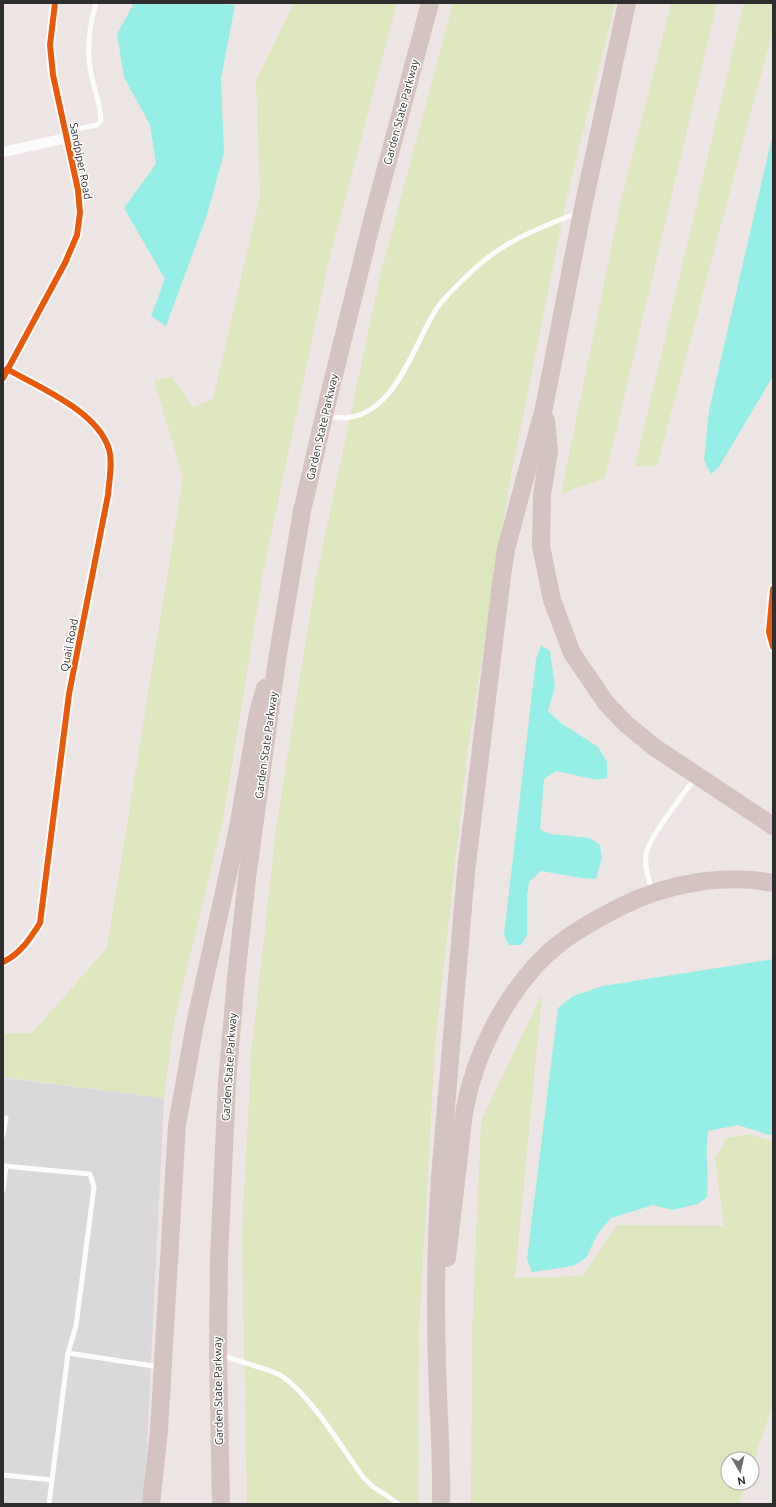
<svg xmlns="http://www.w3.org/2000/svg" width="776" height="1507" font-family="Ubuntu,sans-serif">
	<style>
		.industrial { fill: #dad8db }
		.green { fill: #dde6bc }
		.water { fill: #96efe6 }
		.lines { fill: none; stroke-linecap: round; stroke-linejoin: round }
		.lane { stroke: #fcfbfb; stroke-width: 5 }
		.street { stroke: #fcfbfb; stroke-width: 10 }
		.highway { stroke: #d4c3c1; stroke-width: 18 }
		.cycleway-casing { stroke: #fff; stroke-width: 8 }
		.cycleway { stroke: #e8590c; stroke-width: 6 }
		.labels { text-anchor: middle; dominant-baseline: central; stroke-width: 3; stroke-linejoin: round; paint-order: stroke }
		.street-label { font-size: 11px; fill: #2e2e2e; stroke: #fff }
	</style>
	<rect width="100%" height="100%" fill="#ece5e4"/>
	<!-- industrial -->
	<polygon class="industrial" points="3,1078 164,1098 144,1504 3,1504"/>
	<!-- green -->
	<g class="green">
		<polygon points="294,3 397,3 328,264 263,573 223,820 174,1022 164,1098 3,1077 3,1034 32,1033 107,948 183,478 154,380 172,377 193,407 213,399 260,196 256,81"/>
		<polygon points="453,3 615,3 568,192 509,485 467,754 435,1047 419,1330 418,1504 247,1504 242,1235 251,1057 276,828 315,583 380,276"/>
		<polygon points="671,3 717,3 605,478 561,494 620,205"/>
		<polygon points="744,3 773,3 773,37 771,37 657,466 635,466"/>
		<polygon points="542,994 515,1278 582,1276 617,1225 724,1226 715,1159 726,1138 750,1134 773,1142 773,1404 752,1466 752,1459 728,1459 728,1483 746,1483 739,1504 471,1504 472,1332 481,1121"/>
	</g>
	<!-- water -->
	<g class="water">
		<polygon points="134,3 210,3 235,5 221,79 224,153 207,215 166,326 151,316 165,279 124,208 156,164 150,125 124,77 117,34"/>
		<polygon points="773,133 773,376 719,467 711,474 704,460 709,411"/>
		<polygon points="541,645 550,651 555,687 548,711 561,723 598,747 607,762 607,778 597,780 556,771 544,779 540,829 550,834 590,838 600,845 602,858 596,879 582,878 541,871 529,882 527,896 527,935 521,945 509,945 504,935 536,659"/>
		<path d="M773 959V1136L738 1125 708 1131C705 1153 709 1174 707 1197L698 1204 672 1210 653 1205 611 1218 598 1233 586 1258 573 1266 532 1272 527 1259 558 1008 573 996 603 986Z"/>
	</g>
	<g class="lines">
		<!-- lane -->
		<g class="lane">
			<path d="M67 138 77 129 97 125 101 121C101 103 92 85 90 67 87 46 90 23 96 3"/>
			<path d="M327 416C333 417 339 418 345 418 396 414 413 346 435 311 444 297 460 283 472 271 502 242 539 228 577 213"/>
			<path d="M652 891C649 880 644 866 646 854 649 837 683 795 695 778"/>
			<polyline points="3,1135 6,1118"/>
			<polyline points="3,1166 90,1174 94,1187 76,1326 68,1353 52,1480 3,1475"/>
			<polyline points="3,1190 6,1166"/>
			<polyline points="68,1353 160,1367"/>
			<path d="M222 1355C238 1362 267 1368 280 1375 310 1394 342 1448 363 1477L372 1486 399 1504"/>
			<polyline points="49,1504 52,1480"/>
		</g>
		<!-- street -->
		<g class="street">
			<polyline points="3,152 67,138"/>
			<polyline points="3,378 65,263 77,235 80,213 78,190 53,75 50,45 55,3"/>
			<polyline points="773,589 769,632 773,647"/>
			<path d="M3 962C20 954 30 939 40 923L69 694 108 495C109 481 113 463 109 449 97 411 40 388 7 369"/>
		</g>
		<!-- highway -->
		<g class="highway">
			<polyline points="546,420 549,451 542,495 541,546 552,600 572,653 606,703 626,724 654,747 773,826"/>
			<path d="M447 1258C451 1224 455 1190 459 1156 461 1140 462 1123 465 1108 475 1055 502 1002 538 963 560 939 591 922 620 907 665 884 723 873 773 883"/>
			<polyline points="151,1504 159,1430 177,1125 195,1024 237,833 258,713 265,688"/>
			<polyline points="221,1504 218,1354 219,1258 227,1083 236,978 247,878 277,660 302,511 324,416 372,221 430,3"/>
			<path d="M441 1504C442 1457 438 1410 437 1364 435 1302 436 1239 440 1177L466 872 501 584 506 549 544 408 582 212 627 3"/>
		</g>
		<!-- cycleway casing -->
		<g class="cycleway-casing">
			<g id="cycleway">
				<polyline points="3,378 65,263 77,235 80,213 78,190 53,75 50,45 55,3"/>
				<polyline points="773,589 769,632 773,647"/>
				<path d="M3 962C20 954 30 939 40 923L69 694 108 495C109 481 113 463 109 449 97 411 40 388 7 369"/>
			</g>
		</g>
		<!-- cycleway -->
		<use href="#cycleway" class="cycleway"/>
	</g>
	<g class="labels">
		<!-- street labels -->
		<g class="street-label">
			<text transform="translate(401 112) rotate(-75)">Garden State Parkway</text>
			<text transform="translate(81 161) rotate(79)">Sandpiper Road</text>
			<text transform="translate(322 427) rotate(-77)">Garden State Parkway</text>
			<text transform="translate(69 645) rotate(-79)">Quail Road</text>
			<text transform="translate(266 745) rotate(-82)">Garden State Parkway</text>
			<text transform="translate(229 1067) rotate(-86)">Garden State Parkway</text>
			<text transform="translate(218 1391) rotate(-91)">Garden State Parkway</text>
		</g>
	</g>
	<!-- border -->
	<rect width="776" height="1507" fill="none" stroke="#2e2e2e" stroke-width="8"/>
	<!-- north arrow -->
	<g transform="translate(740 1471) rotate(171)"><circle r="19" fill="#ffffff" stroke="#ababab"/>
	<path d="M0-3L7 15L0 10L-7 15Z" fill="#706e6e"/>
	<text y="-6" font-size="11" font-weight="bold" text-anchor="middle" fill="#2e2e2e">N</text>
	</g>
</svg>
